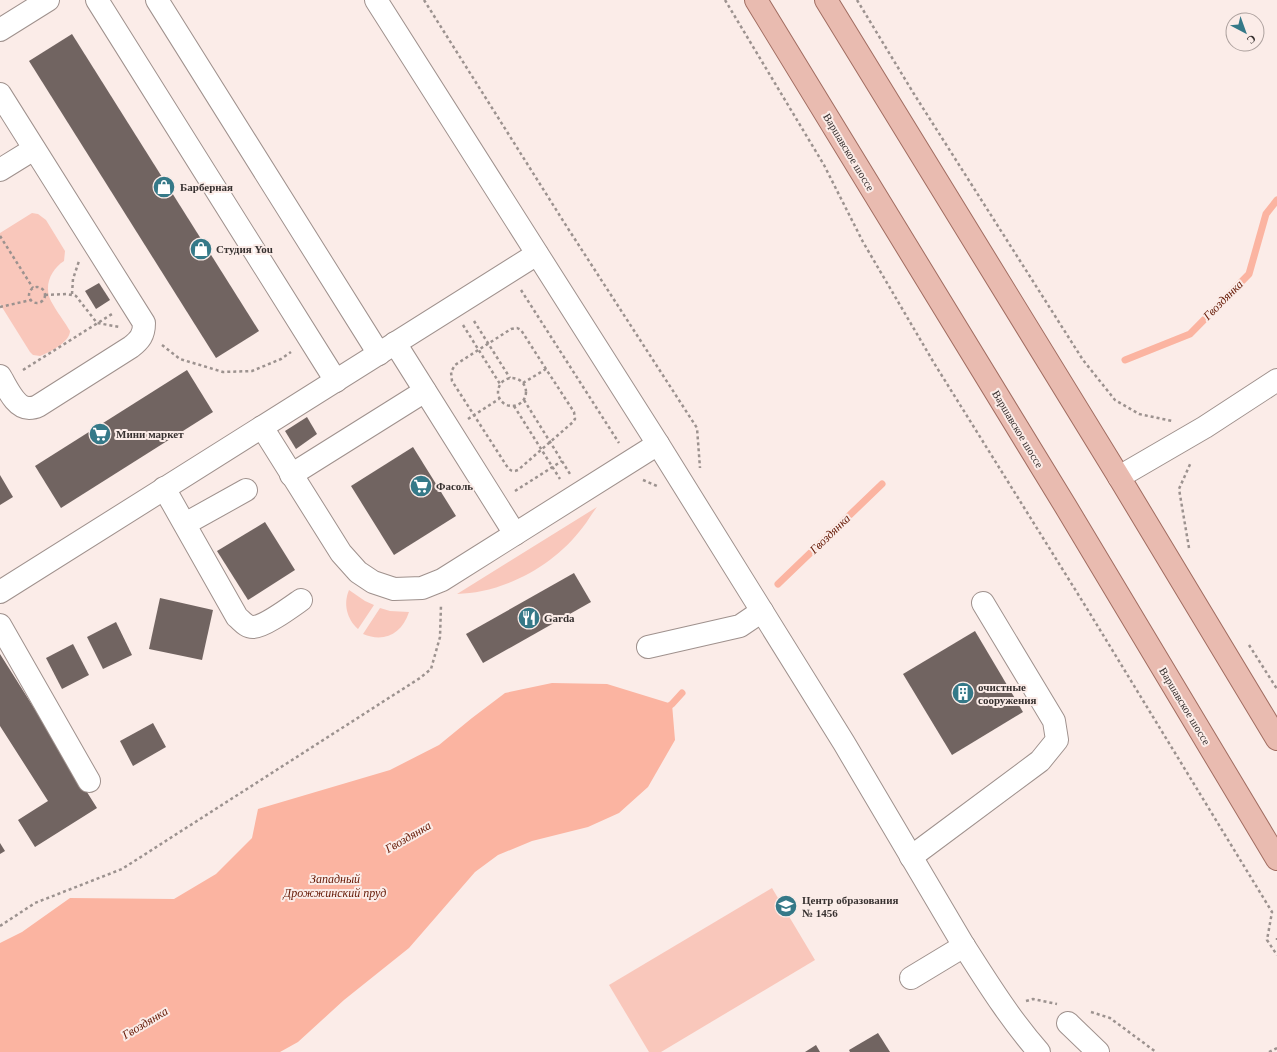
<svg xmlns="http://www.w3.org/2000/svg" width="1277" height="1052" font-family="Georgia,serif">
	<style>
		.green { fill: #f9c7bb }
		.water { fill: #fbb4a1 }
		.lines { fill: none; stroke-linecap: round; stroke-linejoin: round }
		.stream { stroke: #fbb4a1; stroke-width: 7 }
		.building { fill: #716461 }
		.minor-casing { stroke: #9f918d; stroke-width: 24 }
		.major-casing { stroke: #a16d61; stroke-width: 24 }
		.path { stroke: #9c928f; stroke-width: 2.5; stroke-dasharray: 3 3; stroke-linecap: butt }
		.minor { stroke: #fff; stroke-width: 22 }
		.major { stroke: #e9bbb0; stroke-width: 22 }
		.labels { text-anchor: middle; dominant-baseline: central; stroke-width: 4; stroke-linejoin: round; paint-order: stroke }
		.street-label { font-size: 11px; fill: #373130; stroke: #fbece8 }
		.poi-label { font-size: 11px; font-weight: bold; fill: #373130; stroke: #fbece8; text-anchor: start }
		.water-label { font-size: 12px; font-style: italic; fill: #651905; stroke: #fbece8 }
	</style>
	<rect width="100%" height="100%" fill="#fbece8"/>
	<!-- green -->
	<g class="green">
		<path d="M32 213 38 214 46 220 65 251 64 261C53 268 45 282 49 296 51 304 65 322 70 331 70 342 50 352 40 356L33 355 30 352 0 304V233Z"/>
		<path d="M597 507C592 513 588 521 583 527 559 559 521 583 482 591 474 593 465 593 457 594Z"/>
		<path d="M349 590 365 601 374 605 358 629C347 619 343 604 349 590Z"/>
		<path d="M380 608 390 611 409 612C402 634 384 643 363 634Z"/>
		<polygon points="772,888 815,960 661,1052 649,1052 609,985"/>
	</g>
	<!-- water -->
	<polygon class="water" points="552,683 607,684 672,704 675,740 648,787 619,813 588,827 532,841 498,855 475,872 409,948 344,1000 298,1042 280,1052 0,1052 0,943 22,932 70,898 174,899 216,874 252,838 258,809 390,770 439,745 472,718 505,693"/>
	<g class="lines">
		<!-- stream -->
		<g class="stream">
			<polyline points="1125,360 1190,334 1249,274 1266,214 1277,200"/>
			<polyline points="778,584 882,484"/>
			<polyline points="665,709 672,704 682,693"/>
		</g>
	</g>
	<!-- building -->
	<g class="building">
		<polygon points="72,34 259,331 216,358 29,61"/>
		<polygon points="99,283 110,300 96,309 85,291"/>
		<polygon points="187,370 213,412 61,508 35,466"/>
		<polygon points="307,417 317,434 296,449 285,431"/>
		<polygon points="413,447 456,516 394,555 351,486"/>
		<polygon points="0,475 13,497 0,505"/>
		<polygon points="265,522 295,570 248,600 217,551"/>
		<polygon points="574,573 591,602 483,663 466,634"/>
		<polygon points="160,598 213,610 202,660 149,649"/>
		<polygon points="116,622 132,655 103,669 87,637"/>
		<polygon points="975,631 1023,712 952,755 903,674"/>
		<polygon points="73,644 89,675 62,689 46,658"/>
		<polygon points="0,654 97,808 35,847 18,820 48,801 0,726"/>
		<polygon points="153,723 166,747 133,766 120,741"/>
		<polygon points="0,843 5,851 0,854"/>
		<polygon points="878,1033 890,1052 850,1052 849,1050"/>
		<polygon points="816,1045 820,1052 805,1052"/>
	</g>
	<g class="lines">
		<!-- minor casing -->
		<g class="minor-casing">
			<g id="minor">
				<polyline points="97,0 336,381"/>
				<polyline points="157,0 379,354"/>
				<path d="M376 0 658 444 844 743 964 946C987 982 1010 1019 1039 1052"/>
				<polyline points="0,30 48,0"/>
				<path d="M0 94 144 323C144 335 140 340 131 347L38 406C36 407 32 408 29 408 15 408 7 387 0 376"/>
				<polyline points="0,170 34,149"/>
				<polyline points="395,343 515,534"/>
				<polyline points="262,427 341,553 358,572 373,582 394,589 422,588 442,580 658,444"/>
				<polyline points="291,475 425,391"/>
				<polyline points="1119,477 1205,427 1277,380"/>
				<path d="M164 488 237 617C242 621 246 627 253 627 264 627 291 607 301 600"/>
				<polyline points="185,524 246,490"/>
				<polyline points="0,592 537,254"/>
				<polyline points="0,625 89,781"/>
				<polyline points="648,647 740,626 762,611"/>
				<polyline points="911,857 1040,761 1057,740 1054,721 983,603"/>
				<polyline points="911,978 964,946"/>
				<polyline points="1068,1023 1098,1052"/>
			</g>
		</g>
		<!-- major casing -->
		<g class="major-casing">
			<g id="major">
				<polyline points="756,0 1066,507 1277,859"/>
				<polyline points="826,0 1119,477 1277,739"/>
			</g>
		</g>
		<!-- path -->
		<g class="path">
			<polyline points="424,0 567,227 697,428 700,468"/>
			<polyline points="725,0 824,165 863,242 934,363 1086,607 1272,912 1267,940 1277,955"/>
			<polyline points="857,0 914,94 1083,360 1115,400 1139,414 1172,421"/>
			<polyline points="0,236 33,288"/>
			<circle cx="37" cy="295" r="8"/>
			<polyline points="521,290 619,443"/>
			<polyline points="72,294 73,279 79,261"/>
			<polyline points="45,295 67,294 76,296 97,323 120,327"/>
			<polyline points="0,307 31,300"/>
			<polyline points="474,321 510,378"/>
			<polyline points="463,325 500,384"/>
			<polyline points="162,345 180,359 223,372 252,371 281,359 291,352"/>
			<polyline points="23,370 112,314"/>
			<circle cx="512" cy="392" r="14"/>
			<path d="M523 383 546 369 574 412 575 419 573 422 518 470C513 472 511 471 508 468L452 381 451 372 455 365 511 329 517 328 521 330 546 369"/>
			<polyline points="524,400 570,474"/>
			<polyline points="514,406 560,479"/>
			<polyline points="468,419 499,399"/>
			<polyline points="643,480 657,486"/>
			<polyline points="515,491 562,461"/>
			<polyline points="1189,548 1179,489 1191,462"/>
			<polyline points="1249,645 1277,689"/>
			<polyline points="0,926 35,903 122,869 420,678 431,669 440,637 441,605"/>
			<polyline points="1277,938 1277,940"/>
			<polyline points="1026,1001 1033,999 1057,1004"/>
			<polyline points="1091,1012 1110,1018 1156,1052"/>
			<polyline points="1269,1052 1277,1048"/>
		</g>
		<!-- minor -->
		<use href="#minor" class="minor"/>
		<!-- major -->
		<use href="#major" class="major"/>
	</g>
	<!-- icons -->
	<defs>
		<g id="shop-disc" transform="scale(1.15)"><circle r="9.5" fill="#357988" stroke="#fbece8"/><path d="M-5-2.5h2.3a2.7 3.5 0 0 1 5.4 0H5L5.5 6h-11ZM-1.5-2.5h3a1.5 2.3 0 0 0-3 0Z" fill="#fff"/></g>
		<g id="supermarket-disc" transform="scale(1.15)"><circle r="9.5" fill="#357988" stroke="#fbece8"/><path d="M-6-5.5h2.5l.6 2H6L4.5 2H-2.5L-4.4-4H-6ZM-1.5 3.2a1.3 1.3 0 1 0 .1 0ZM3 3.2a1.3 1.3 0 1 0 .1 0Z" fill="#fff"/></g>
		<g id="restaurant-disc" transform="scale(1.15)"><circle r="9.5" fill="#357988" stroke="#fbece8"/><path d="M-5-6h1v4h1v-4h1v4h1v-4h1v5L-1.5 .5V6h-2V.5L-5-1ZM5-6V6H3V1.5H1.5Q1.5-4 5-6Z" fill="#fff"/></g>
		<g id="building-disc" transform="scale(1.15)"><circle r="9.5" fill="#357988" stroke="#fbece8"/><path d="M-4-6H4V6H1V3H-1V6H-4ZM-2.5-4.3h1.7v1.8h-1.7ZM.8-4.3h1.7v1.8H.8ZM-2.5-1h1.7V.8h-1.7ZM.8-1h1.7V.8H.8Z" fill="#fff"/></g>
		<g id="school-disc" transform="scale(1.15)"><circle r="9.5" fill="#357988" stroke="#fbece8"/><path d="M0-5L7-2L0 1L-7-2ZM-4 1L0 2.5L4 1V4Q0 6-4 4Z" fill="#fff"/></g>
	</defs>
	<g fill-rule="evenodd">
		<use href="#shop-disc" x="164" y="187"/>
		<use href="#shop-disc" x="201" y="249"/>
		<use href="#supermarket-disc" x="100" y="434"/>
		<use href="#supermarket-disc" x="421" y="486"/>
		<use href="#restaurant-disc" x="529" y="618"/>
		<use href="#building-disc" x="963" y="693"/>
		<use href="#school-disc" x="786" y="906"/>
	</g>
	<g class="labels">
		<!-- street labels -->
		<g class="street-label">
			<text transform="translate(849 152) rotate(59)">Варшавское шоссе</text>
			<text transform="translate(1018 429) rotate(59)">Варшавское шоссе</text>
			<text transform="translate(1185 706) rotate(59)">Варшавское шоссе</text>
		</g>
		<!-- poi labels -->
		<g class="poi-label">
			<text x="180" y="187">Барберная</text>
			<text x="216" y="249">Студия You</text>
			<text x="116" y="434">Мини маркет</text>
			<text x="436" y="486">Фасоль</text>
			<text x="544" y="618">Garda</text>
			<text x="978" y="687">очистные<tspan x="978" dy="13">сооружения</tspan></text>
			<text x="802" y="900">Центр образования<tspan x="802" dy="13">№ 1456</tspan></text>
		</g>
		<!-- water labels -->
		<g class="water-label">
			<text transform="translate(1223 300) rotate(-45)">Гвоздянка</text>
			<text transform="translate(830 534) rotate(-44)">Гвоздянка</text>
			<text transform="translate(408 837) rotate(-30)">Гвоздянка</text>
			<text x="335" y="879">Западный<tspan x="335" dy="14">Дрожжинский пруд</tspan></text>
			<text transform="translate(145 1023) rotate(-31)">Гвоздянка</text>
		</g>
	</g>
	<!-- north arrow -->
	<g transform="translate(1245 32) rotate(139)"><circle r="19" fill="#fbece8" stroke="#ada19e"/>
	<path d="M0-3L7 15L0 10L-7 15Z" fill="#357988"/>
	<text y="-6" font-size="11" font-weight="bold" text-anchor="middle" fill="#373130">С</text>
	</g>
</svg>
